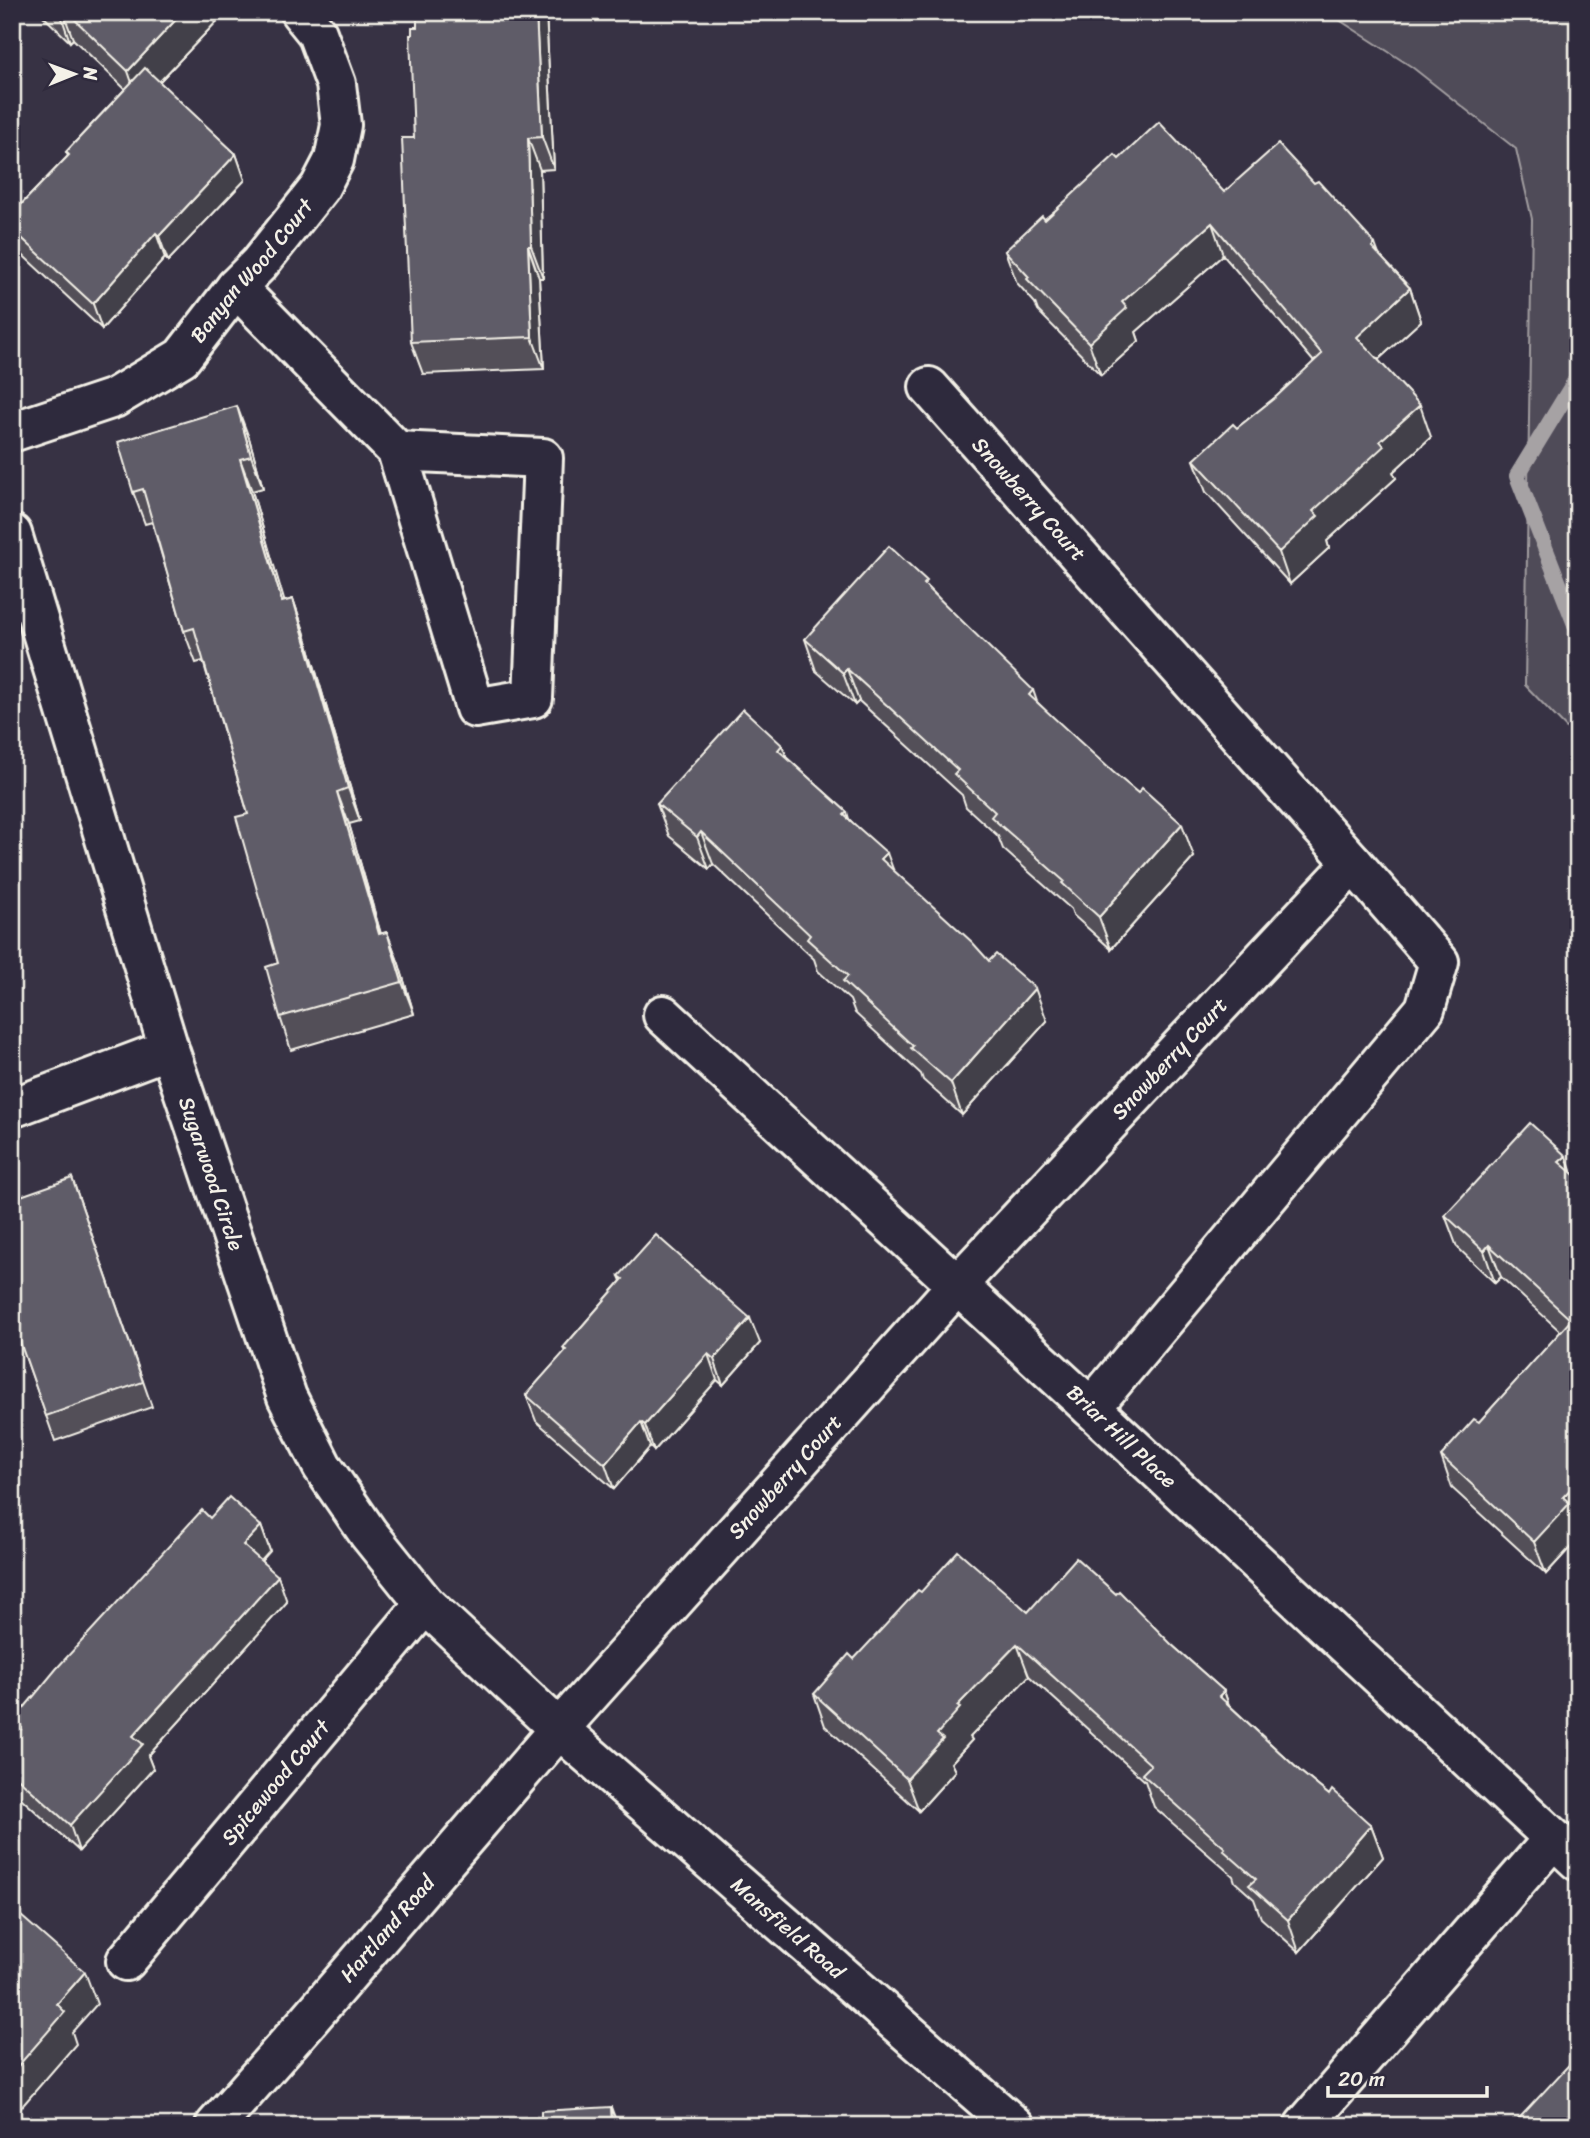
<svg xmlns="http://www.w3.org/2000/svg" width="1590" height="2138" font-family="Sriracha,sans-serif">
	<style>
		.green { fill: #504b59; stroke: #a29ea0; stroke-width: 2 }
		.lines { fill: none; stroke-linecap: round; stroke-linejoin: round }
		.stream { stroke: #a6a2a4; stroke-width: 16 }
		.minor-casing { stroke: #f4f1e8; stroke-width: 44 }
		.minor { stroke: #2f2a3d; stroke-width: 38 }
		.wall { fill: #524f59; stroke: #f4f1e8; stroke-width: 2 }
		.shaded-wall { fill: #424048; stroke: #f4f1e8; stroke-width: 2 }
		.building { fill: #5f5c67; stroke: #f4f1e8; stroke-width: 2 }
		.labels { text-anchor: middle; dominant-baseline: central; stroke-width: 7; stroke-linejoin: round; paint-order: stroke }
		.street-label { font-size: 21px; fill: #f4f1e8; stroke: #2f2a3d }
	</style>
	<rect width="100%" height="100%" fill="#373244"/>
	<filter id="ink" filterUnits="userSpaceOnUse"><feTurbulence type="fractalNoise" baseFrequency=".0143" numOctaves="2"/><feDisplacementMap in="SourceGraphic" scale="14" xChannelSelector="R" yChannelSelector="G"/><feConvolveMatrix kernelMatrix="1 2 1 2 8 2 1 2 1" color-interpolation-filters="sRGB"/></filter>
	<g filter="url(#ink)">
		<!-- green -->
		<polygon class="green" points="1327,12 1578,12 1578,740 1525,685 1532,219 1516,149 1412,67"/>
		<g class="lines">
			<!-- stream -->
			<polyline class="stream" points="1578,376 1517,476 1578,632"/>
			<!-- minor casing -->
			<g class="minor-casing">
				<g id="minor">
					<polyline points="236,287 397,451 475,708 533,698 543,458 397,451"/>
					<path id="s1" d="M12 432 114 398 182 357 236 287 259 264 320 187 334 160 341 125 336 84 317 33 300 12"/>
					<path id="s2" d="M12 534 169 1049 287 1397 322 1466 368 1533 425 1604 559 1729 1015 2126"/>
					<path id="s3" d="M663 1015 1091 1408 1578 1861"/>
					<polyline points="12,1108 169,1049"/>
					<polyline points="1091,1408 1425,1009 1439,962 1353,863"/>
					<path id="s4" d="M126 1961 425 1604"/>
					<path id="s5" d="M215 2126 308 2021 559 1729 957 1285 1353 863 929 387"/>
					<polyline points="1304,2126 1553,1839"/>
				</g>
			</g>
			<!-- minor -->
			<use href="#minor" class="minor"/>
		</g>
		<!-- wall -->
		<g class="wall">
			<polygon points="39,12 219,12 221,17 159,82 236,154 245,180 168,261 165,258 102,329 14,247 12,242 12,214 68,156 66,152 125,89 73,39 70,42"/>
			<polygon points="417,12 546,12 554,169 540,170 543,278 539,278 544,369 423,374 411,342 414,138 412,35 417,27"/>
			<polygon points="1119,159 1224,192 1380,256 1410,288 1421,321 1378,360 1431,437 1393,472 1396,478 1327,541 1329,548 1290,584 1206,492 1194,460 1237,428 1277,396 1314,362 1223,255 1136,332 1139,341 1101,375 1038,311 1035,303 1017,283 1005,251"/>
			<polygon points="249,438 263,488 252,491 284,602 293,599 304,631 360,821 349,824 381,934 387,932 399,964 414,1014 291,1050 280,1017 278,963 248,814 203,661 196,663 184,631 152,522 145,524 133,492"/>
			<polygon points="930,589 1037,702 1194,857 1111,949 1073,915 1071,909 1003,849 998,836 966,807 962,795 859,701 855,705 816,671 805,639"/>
			<polygon points="782,745 787,758 847,812 849,819 893,870 989,961 1047,1021 962,1115 923,1080 921,1074 855,1013 850,1000 818,971 814,959 713,864 709,869 669,836 657,804"/>
			<polygon points="1572,1173 1578,1178 1578,1539 1546,1574 1452,1488 1441,1456 1479,1422 1561,1332 1501,1277 1495,1283 1457,1247 1445,1215"/>
			<polygon points="72,1178 152,1407 55,1441 12,1319"/>
			<polygon points="619,1276 760,1343 723,1385 717,1380 654,1451 650,1447 614,1489 536,1421 526,1395 565,1352 563,1348 621,1281"/>
			<polygon points="210,1518 261,1526 270,1551 261,1561 287,1602 148,1756 153,1769 79,1851 12,1790 12,1739 19,1732 14,1720"/>
			<polygon points="921,1592 1028,1612 1172,1645 1224,1691 1229,1705 1301,1772 1329,1795 1371,1825 1383,1857 1299,1952 1261,1918 1254,1899 1235,1882 1233,1876 1154,1807 1145,1781 1029,1676 970,1737 972,1740 951,1763 955,1771 919,1811 825,1726 814,1694 854,1659"/>
		</g>
		<!-- shaded-wall -->
		<g class="shaded-wall">
			<polygon points="60,12 63,12 73,39 70,42"/>
			<polygon points="183,12 219,12 221,17 139,103 128,71"/>
			<polygon points="536,12 546,12 554,169 542,137"/>
			<polygon points="528,138 540,170 543,278 531,246"/>
			<polygon points="236,154 245,180 168,261 159,236"/>
			<polygon points="1212,223 1223,255 1136,332 1139,341 1101,375 1089,343 1122,302"/>
			<polygon points="156,233 165,258 102,329 93,304"/>
			<polygon points="1375,244 1387,276 1372,247"/>
			<polygon points="528,246 539,278 544,369 532,337"/>
			<polygon points="1410,288 1421,321 1368,369 1357,337"/>
			<polygon points="1420,405 1431,437 1393,472 1396,478 1327,541 1329,548 1290,584 1279,552 1313,511 1380,441"/>
			<polygon points="237,406 249,438 263,488 251,456"/>
			<polygon points="240,459 252,491 294,634 282,602"/>
			<polygon points="293,599 304,631 360,821 348,788"/>
			<polygon points="847,669 859,701 855,705 843,673"/>
			<polygon points="1033,690 1044,722 1029,695"/>
			<polygon points="782,745 794,777 778,750"/>
			<polygon points="337,792 349,824 390,966 379,934"/>
			<polygon points="1182,824 1194,857 1111,949 1099,917"/>
			<polygon points="701,832 713,864 709,869 697,837"/>
			<polygon points="887,853 899,885 881,859"/>
			<polygon points="387,932 399,964 414,1014 402,982"/>
			<polygon points="1035,988 1047,1021 962,1115 951,1083"/>
			<polygon points="1566,1156 1577,1188 1559,1162"/>
			<polygon points="1489,1245 1501,1277 1495,1283 1484,1251"/>
			<polygon points="750,1318 760,1343 723,1385 714,1359"/>
			<polygon points="708,1354 717,1380 654,1451 645,1425"/>
			<polygon points="641,1422 650,1447 614,1489 605,1464"/>
			<polygon points="1578,1481 1578,1539 1546,1574 1534,1542 1563,1497"/>
			<polygon points="261,1526 270,1551 252,1571 243,1545"/>
			<polygon points="278,1576 287,1602 148,1756 153,1769 79,1851 70,1825 133,1736"/>
			<polygon points="12,1595 16,1605 12,1609"/>
			<polygon points="1017,1644 1029,1676 970,1737 972,1740 951,1763 955,1771 919,1811 907,1779 937,1734 957,1706"/>
			<polygon points="1224,1691 1235,1723 1219,1696"/>
			<polygon points="1371,1825 1383,1857 1299,1952 1288,1920"/>
			<polygon points="85,1972 97,2004 72,2032 76,2044 12,2118 12,2073 57,2004"/>
			<polygon points="611,2107 618,2126 612,2126"/>
		</g>
		<!-- building -->
		<g class="building">
			<polygon points="67,12 183,12 128,71"/>
			<polygon points="417,12 536,12 542,137 528,138 531,246 528,246 532,337 411,342 402,138 414,138 410,35 412,35 412,27 417,27"/>
			<polygon points="145,68 236,154 159,236 156,233 93,304 12,229 12,214 69,155 66,152"/>
			<polygon points="1159,122 1224,192 1278,144 1314,183 1318,181 1375,244 1372,247 1410,288 1357,337 1420,405 1380,441 1384,446 1313,511 1318,516 1279,552 1194,460 1233,424 1237,428 1277,396 1322,354 1212,223 1122,302 1127,308 1089,343 1027,279 1029,277 1005,251 1042,216 1045,220 1115,155 1119,159"/>
			<polygon points="237,406 251,456 240,459 282,602 293,599 348,788 337,792 379,934 387,932 402,982 280,1017 266,967 278,963 236,817 248,814 194,628 184,631 143,489 133,492 118,442"/>
			<polygon points="889,546 927,581 924,584 1033,690 1029,695 1113,772 1138,793 1142,788 1182,824 1099,917 1062,883 1064,881 991,817 995,812 954,774 958,770 847,669 843,673 805,639"/>
			<polygon points="743,709 782,745 778,750 847,812 844,815 887,853 881,859 972,942 989,961 996,954 1035,988 951,1083 911,1048 913,1046 843,981 848,976 807,939 810,935 701,832 697,837 657,804"/>
			<polygon points="1530,1123 1566,1156 1559,1162 1578,1178 1578,1481 1563,1497 1570,1503 1534,1542 1441,1456 1474,1419 1479,1422 1571,1320 1489,1245 1484,1251 1445,1215"/>
			<polygon points="72,1178 143,1382 46,1416 12,1319 12,1199"/>
			<polygon points="656,1235 750,1318 714,1359 708,1354 645,1425 641,1422 605,1464 526,1395 566,1350 563,1348 623,1279 619,1276"/>
			<polygon points="229,1497 261,1526 243,1545 278,1576 133,1736 143,1744 70,1825 12,1773 12,1739 22,1728 14,1720 57,1668 202,1510 210,1518"/>
			<polygon points="958,1551 1028,1612 1076,1558 1116,1594 1119,1591 1172,1645 1224,1691 1219,1696 1301,1772 1329,1795 1332,1790 1371,1825 1288,1920 1249,1885 1256,1879 1223,1850 1225,1848 1142,1774 1151,1765 1017,1644 957,1706 960,1708 937,1734 943,1739 907,1779 814,1694 849,1654 854,1659 918,1590 921,1592"/>
			<polygon points="12,1908 85,1972 57,2004 65,2012 12,2073"/>
			<polygon points="1578,2055 1578,2126 1512,2126"/>
			<polygon points="611,2107 612,2126 541,2126 541,2111"/>
		</g>
	</g>
	<g class="labels">
		<!-- street labels -->
		<g class="street-label">
			<text stroke="none"><textPath href="#s1" startOffset="298">Banyan Wood Court</textPath></text>
			<text transform="translate(1029 499) rotate(48)">Snowberry Court</text>
			<text stroke="none"><textPath href="#s5" startOffset="1432">Snowberry Court</textPath></text>
			<text stroke="none"><textPath href="#s2" startOffset="670">Sugarwood Circle</textPath></text>
			<text stroke="none"><textPath href="#s3" startOffset="623">Briar Hill Place</textPath></text>
			<text stroke="none"><textPath href="#s5" startOffset="864">Snowberry Court</textPath></text>
			<text stroke="none"><textPath href="#s4" startOffset="233">Spicewood Court</textPath></text>
			<text stroke="none"><textPath href="#s5" startOffset="262">Hartland Road</textPath></text>
			<text stroke="none"><textPath href="#s2" startOffset="1642">Mansfield Road</textPath></text>
		</g>
	</g>
	<!-- margin -->
	<rect width="1590" height="2138" fill="none" stroke="#2f2a3d" stroke-width="42"/>
	<rect x="21" y="21" width="1548" height="2096" fill="none" stroke="#f4f1e8" stroke-width="2.5" filter="url(#ink)"/>
	<!-- north arrow -->
	<g transform="translate(74 74) rotate(89)" stroke="#2f2a3d" stroke-width="5" paint-order="stroke">
	<path d="M0-5L12 26L0 18L-12 26Z" fill="#f4f1e8"/>
	<text y="-10" font-size="19" font-weight="bold" text-anchor="middle" fill="#f4f1e8">N</text>
	</g>
	<!-- scale -->
	<path d="M1328 2086v10h159v-10" fill="none" stroke="#f4f1e8" stroke-width="3.5"/>
	<text x="1338" y="2086" font-size="21" fill="#f4f1e8" stroke="#2f2a3d" stroke-width="5" paint-order="stroke">20 m</text>
</svg>
